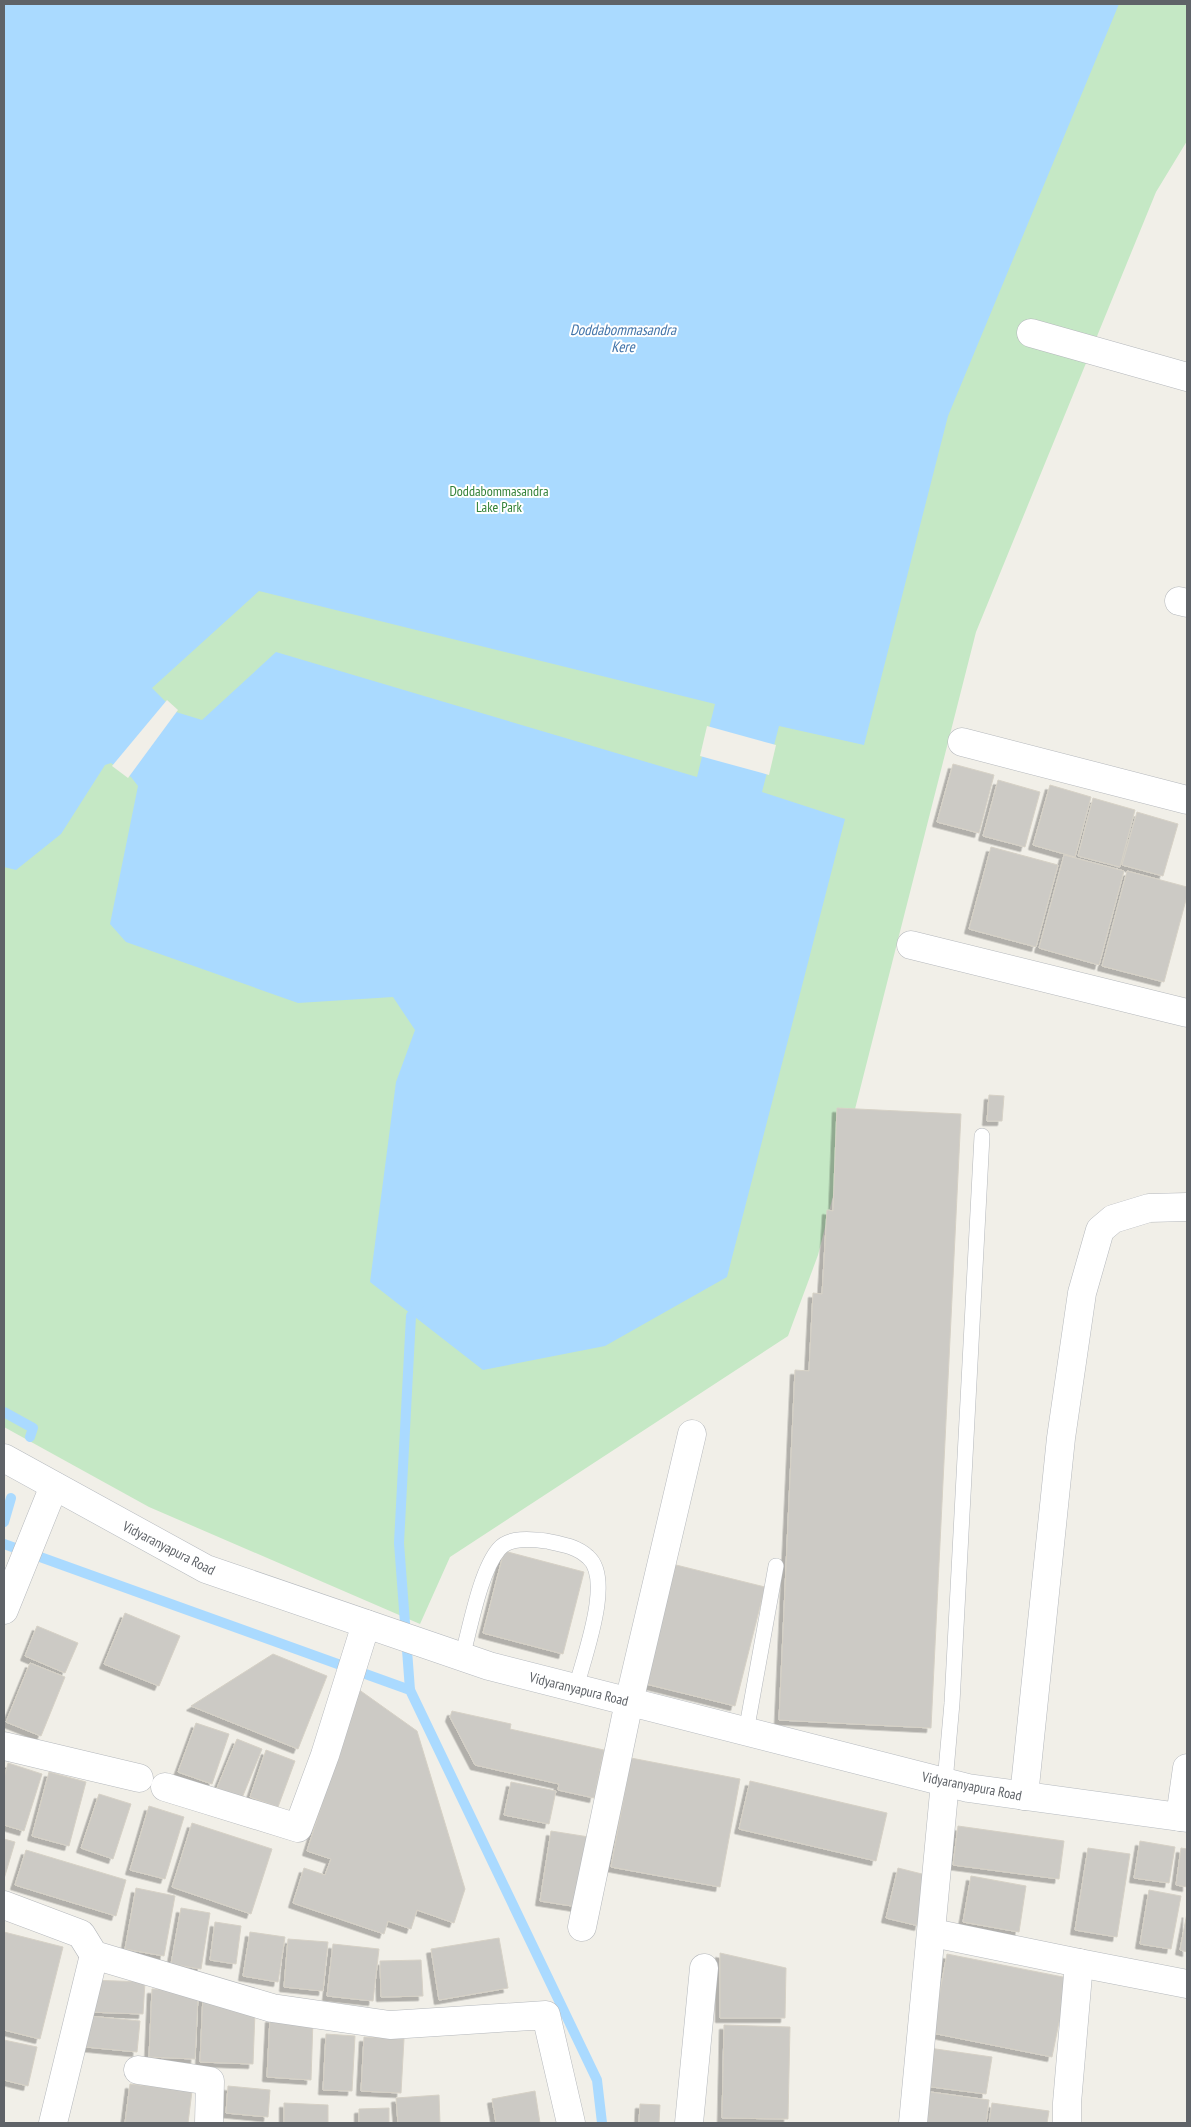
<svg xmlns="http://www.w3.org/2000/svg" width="1191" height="2127" font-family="'PT Sans Narrow',sans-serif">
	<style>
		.green { fill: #c5e8c5 }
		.water { fill: #aadaff; fill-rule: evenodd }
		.pier { fill: #f1efe8 }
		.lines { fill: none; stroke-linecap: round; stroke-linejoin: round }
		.stream { stroke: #aadaff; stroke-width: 10 }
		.building { fill: #cccac5; stroke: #d6d1c6; filter: url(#shadow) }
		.lane-casing { stroke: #b5b8bc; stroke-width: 16 }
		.street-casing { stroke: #b5b8bc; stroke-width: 29 }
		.secondary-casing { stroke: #b6babf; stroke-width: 29 }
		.lane { stroke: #fff; stroke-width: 15 }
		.street { stroke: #fff; stroke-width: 28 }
		.secondary { stroke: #fff; stroke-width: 28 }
		.labels { text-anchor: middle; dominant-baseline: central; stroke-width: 4; stroke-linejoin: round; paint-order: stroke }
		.park-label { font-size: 14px; fill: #348238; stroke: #fff }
		.street-label { font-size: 14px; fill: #5f6368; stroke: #fff }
		.water-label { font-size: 15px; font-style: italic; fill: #4174aa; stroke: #fff }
	</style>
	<defs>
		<filter id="shadow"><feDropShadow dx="-4.5" dy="4.5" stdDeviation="0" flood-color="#0004"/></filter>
	</defs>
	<rect width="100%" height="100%" fill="#f1efe8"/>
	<!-- green -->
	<polygon class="green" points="4,4 1187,4 1187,141 1156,192 976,632 818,1255 788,1336 450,1557 420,1624 149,1507 4,1427"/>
	<!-- water -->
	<path class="water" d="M4 4H1119L948 416 864 745 779 726 762 792 845 819 727 1277 605 1346 483 1370 370 1282 396 1082 415 1030 393 997 298 1003 126 942 110 924 138 786 131 777 111 763 105 765 61 834 16 870 4 867ZM259 591 715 704 697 777 276 652 202 720 176 712 152 688Z"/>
	<!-- pier -->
	<g class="pier">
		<polygon points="167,700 178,710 128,778 112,766"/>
		<polygon points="707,726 776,745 769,775 700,756"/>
	</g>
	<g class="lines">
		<!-- stream -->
		<g class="stream">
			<polyline points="4,1412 33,1428 30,1437"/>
			<polyline points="4,1522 11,1498"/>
			<polyline points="4,1544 410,1690 597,2080 602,2123"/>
			<polyline points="410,1690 399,1543 411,1316 419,1304"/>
		</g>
	</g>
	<!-- building -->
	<g class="building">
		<polygon points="953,764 994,775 979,833 937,822"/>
		<polygon points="998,780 1040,792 1025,847 983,836"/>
		<polygon points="1050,785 1091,797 1075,857 1033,845"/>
		<polygon points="1093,798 1135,810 1120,867 1078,856"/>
		<polygon points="1137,812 1178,824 1163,876 1122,865"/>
		<polygon points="991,847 1058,865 1036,947 969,929"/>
		<polygon points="1064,855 1124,871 1099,965 1039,948"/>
		<polygon points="1127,871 1187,887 1187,896 1164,982 1102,966"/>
		<polygon points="989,1095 1004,1096 1002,1121 987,1121"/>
		<polygon points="837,1108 961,1114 931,1728 779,1720 795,1370 809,1371 813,1293 822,1294 827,1210 833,1211"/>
		<polygon points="504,1551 584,1572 563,1654 483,1633"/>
		<polygon points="668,1563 765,1587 735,1706 638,1682"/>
		<polygon points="125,1613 180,1636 159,1686 104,1664"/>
		<polygon points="37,1626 78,1643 65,1673 25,1656"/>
		<polygon points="273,1654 327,1676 298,1749 191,1706"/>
		<polygon points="30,1663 65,1677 41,1736 6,1722"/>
		<polygon points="358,1689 417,1731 465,1889 454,1923 417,1910 411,1929 388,1921 384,1934 293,1903 304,1868 325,1875 331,1859 307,1851"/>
		<polygon points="452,1711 511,1724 510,1729 604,1750 594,1798 558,1790 559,1784 475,1765 450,1717"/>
		<polygon points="196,1723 229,1734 212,1784 178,1772"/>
		<polygon points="237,1739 262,1749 242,1798 217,1788"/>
		<polygon points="266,1750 295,1761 278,1807 250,1797"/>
		<polygon points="631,1758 740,1779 720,1887 611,1867"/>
		<polygon points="8,1763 42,1774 24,1831 4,1825 4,1778"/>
		<polygon points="49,1772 86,1782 69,1846 32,1836"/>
		<polygon points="750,1781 887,1813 876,1861 739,1829"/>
		<polygon points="511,1782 556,1791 549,1824 504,1815"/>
		<polygon points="99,1794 131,1804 113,1859 81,1848"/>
		<polygon points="149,1806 184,1817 165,1879 130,1870"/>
		<polygon points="192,1823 272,1849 251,1914 172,1887"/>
		<polygon points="958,1826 1064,1841 1059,1879 953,1865"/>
		<polygon points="551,1831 589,1837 578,1907 540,1901"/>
		<polygon points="4,1839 15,1842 4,1879"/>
		<polygon points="1140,1841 1175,1847 1169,1883 1134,1878"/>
		<polygon points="1088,1848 1130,1854 1117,1937 1075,1930"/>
		<polygon points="1181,1848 1187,1849 1187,1887 1176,1885"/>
		<polygon points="26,1850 126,1880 116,1916 15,1885"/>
		<polygon points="898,1868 930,1876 919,1926 886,1918"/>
		<polygon points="971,1876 1026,1886 1019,1932 963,1922"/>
		<polygon points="136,1888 175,1896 164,1956 125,1949"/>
		<polygon points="1149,1890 1181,1896 1171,1949 1140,1944"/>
		<polygon points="181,1908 210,1913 201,1969 171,1964"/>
		<polygon points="1187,1913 1187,1952 1180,1950"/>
		<polygon points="215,1922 241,1926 236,1964 210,1960"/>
		<polygon points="4,1932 63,1947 40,2039 4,2030"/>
		<polygon points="250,1932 285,1937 278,1982 243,1976"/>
		<polygon points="499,1938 508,1988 439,2000 431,1949"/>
		<polygon points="288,1939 328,1942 323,1991 284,1987"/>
		<polygon points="333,1944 379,1949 373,2001 327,1996"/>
		<polygon points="720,1953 786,1968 785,2018 720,2018"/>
		<polygon points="947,1954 1068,1978 1052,2057 932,2033"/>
		<polygon points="421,1960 423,1996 381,1997 380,1961"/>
		<polygon points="90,1980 145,1982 143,2014 88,2012"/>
		<polygon points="152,1989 179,1990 179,1995 198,1996 195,2059 149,2057"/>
		<polygon points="203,1995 255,2013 253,2064 200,2062"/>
		<polygon points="89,2016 140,2021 137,2052 86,2047"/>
		<polygon points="270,2018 313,2020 311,2080 267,2077"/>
		<polygon points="724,2025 790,2027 788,2119 722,2118"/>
		<polygon points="326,2034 355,2036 352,2091 323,2090"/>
		<polygon points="364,2037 404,2039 401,2093 361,2091"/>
		<polygon points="4,2040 37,2047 28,2086 4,2080"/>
		<polygon points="929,2048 992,2057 986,2094 924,2086"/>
		<polygon points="130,2084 192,2091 188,2123 125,2123"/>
		<polygon points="228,2086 270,2090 268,2117 226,2113"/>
		<polygon points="535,2091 540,2123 496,2123 492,2099"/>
		<polygon points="923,2091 989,2100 986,2123 919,2123"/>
		<polygon points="439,2095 440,2123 398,2123 396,2098"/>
		<polygon points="284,2103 328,2105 328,2123 284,2123"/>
		<polygon points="992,2103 1049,2111 1047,2123 989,2123"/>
		<polygon points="640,2104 660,2105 659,2123 639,2123"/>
		<polygon points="389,2108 389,2123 359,2123 359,2109"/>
	</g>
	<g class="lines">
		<!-- lane casing -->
		<g class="lane-casing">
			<g id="lane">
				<path d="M462 1657C470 1629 480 1571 499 1549 509 1537 531 1539 546 1541 561 1544 576 1546 588 1557 614 1579 583 1659 576 1688"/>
				<polyline points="746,1732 776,1566"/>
				<polyline points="945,1782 952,1703 982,1136"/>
			</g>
		</g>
		<!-- street casing -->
		<g class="street-casing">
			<g id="street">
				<polyline points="1031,333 1187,377"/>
				<polyline points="1179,601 1187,603"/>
				<polyline points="962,742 1187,800"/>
				<polyline points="911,945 1187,1013"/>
				<polyline points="4,1610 54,1486"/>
				<polyline points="4,1746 139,1778"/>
				<polyline points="165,1787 298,1828 325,1755 366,1624"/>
				<polyline points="1024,1796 1061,1438 1082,1293 1100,1230 1113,1219 1149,1208 1187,1207"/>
				<polyline points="1180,1817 1187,1768"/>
				<polyline points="4,1905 81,1934 94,1955 272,2008 390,2025 546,2015 571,2123"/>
				<polyline points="582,1927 629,1702 692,1434"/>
				<polyline points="933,1933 1079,1963 1067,2103 1067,2123"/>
				<polyline points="1079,1963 1187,1984"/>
				<polyline points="138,2070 210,2081 209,2123"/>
				<polyline points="53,2123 94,1955"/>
				<polyline points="689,2123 704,1968"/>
				<polyline points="913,2123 945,1782"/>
			</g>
		</g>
		<!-- secondary casing -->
		<g class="secondary-casing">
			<polyline id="secondary" points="4,1458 206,1569 489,1666 968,1788 1187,1818"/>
		</g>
		<!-- lane -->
		<use href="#lane" class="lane"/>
		<!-- street -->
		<use href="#street" class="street"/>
		<!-- secondary -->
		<use href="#secondary" class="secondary"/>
	</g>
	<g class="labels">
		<!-- park labels -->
		<g class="park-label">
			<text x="499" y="491">Doddabommasandra<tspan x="499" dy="16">Lake Park</tspan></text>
		</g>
		<!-- street labels -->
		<g class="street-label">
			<text transform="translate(169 1548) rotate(27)">Vidyaranyapura Road</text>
			<text transform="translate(579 1689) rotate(14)">Vidyaranyapura Road</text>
			<text transform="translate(972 1786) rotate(11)">Vidyaranyapura Road</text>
		</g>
		<!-- water labels -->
		<g class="water-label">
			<text x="623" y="329">Doddabommasandra<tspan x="623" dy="17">Kere</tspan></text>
		</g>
	</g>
	<!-- border -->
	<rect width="1191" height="2127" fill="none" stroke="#5f6368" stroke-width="10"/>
</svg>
